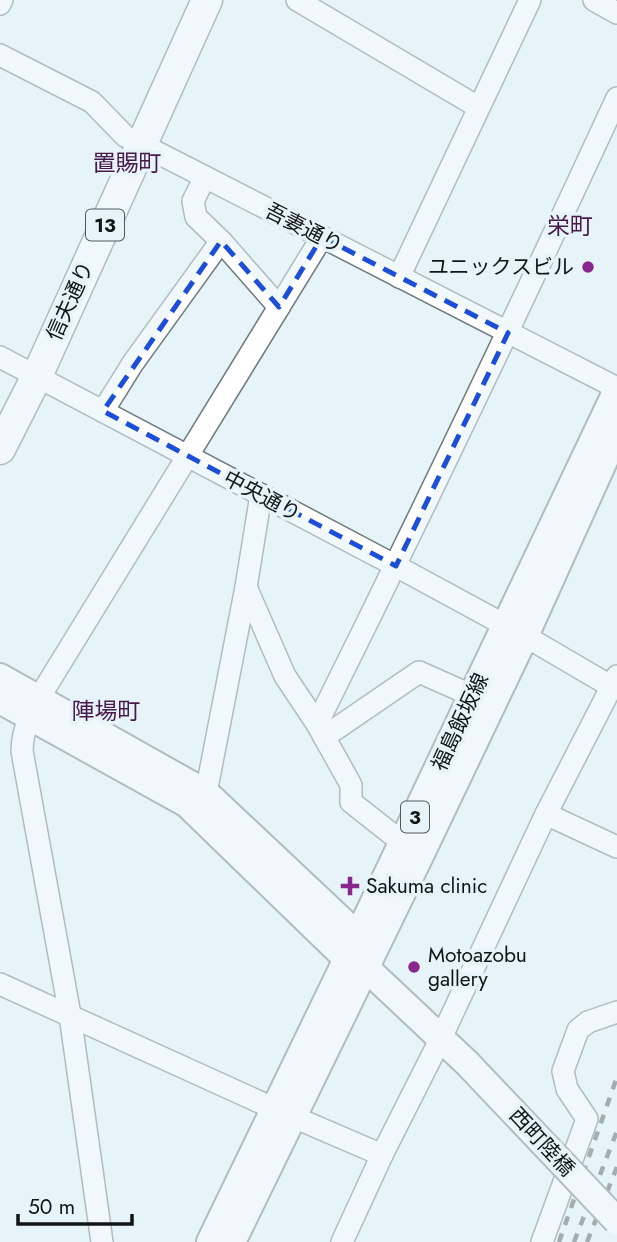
<svg xmlns="http://www.w3.org/2000/svg" width="617" height="1242" font-family="Jost,'Noto Sans JP',sans-serif">
	<style>
		.lines { fill: none; stroke-linecap: round; stroke-linejoin: round }
		.minor-casing { stroke: #6f7a7e; stroke-width: 24 }
		.major-casing { stroke: #6f7a7e; stroke-width: 30 }
		.highway-casing { stroke: #6f7a7e; stroke-width: 33 }
		.minor { stroke: #fff; stroke-width: 21 }
		.major { stroke: #fff; stroke-width: 26 }
		.highway { stroke: #fff; stroke-width: 30 }
		.rail { stroke: #52595b; stroke-width: 4.5; stroke-dasharray: 9 9; stroke-linecap: butt }
		.major-bridge-casing { stroke: #6f7a7e; stroke-width: 30; stroke-linecap: butt }
		.major-bridge { stroke: #fff; stroke-width: 26 }
		.marked { fill: none; stroke: #1d4ed8; stroke-width: 5; stroke-dasharray: 14 9; stroke-linejoin: round }
		.poi-dot { fill: #89278f; stroke: #e6f3f8; stroke-width: 2.5 }
		.labels { text-anchor: middle; dominant-baseline: central; stroke-width: 7; stroke-linejoin: round; paint-order: stroke }
		.shield { fill: #e6f3f8; stroke: #50585a; stroke-width: 2 }
		.shield-label { font-size: 19px; font-weight: bold; fill: #101516 }
		.street-label { font-size: 21px; fill: #101516; stroke: #e6f3f8 }
		.poi-label { font-size: 21px; fill: #101516; stroke: #e6f3f8; text-anchor: start }
		.neighbourhood-label { font-size: 23px; fill: #47184a; stroke: #e6f3f8 }
	</style>
	<rect width="100%" height="100%" fill="#e6f3f8"/>
	<g class="lines">
		<!-- minor casing -->
		<g class="minor-casing">
			<g id="minor">
				<polyline points="297,0 478,107"/>
				<polyline points="594,0 617,13"/>
				<polyline points="0,4 2,0"/>
				<polyline points="0,55 92,102 125,136 617,388"/>
				<polyline points="205,177 193,201 196,217 221,241 279,307"/>
				<polyline points="399,277 530,0"/>
				<polyline points="0,357 396,566 525,636 612,687"/>
				<polyline points="103,411 133,363 221,241"/>
				<polyline points="246,587 285,676 317,724 351,785 351,802 403,843"/>
				<path d="M317 724C420 517 520 308 617 98"/>
				<polyline points="324,737 419,672 473,696"/>
				<polyline points="206,793 246,587 261,495"/>
				<polyline points="546,814 617,847"/>
				<polyline points="0,984 275,1109 382,1155"/>
				<path d="M102 1242 70 1015 22 751C22 725 37 701 50 680L322 237"/>
				<polyline points="342,1242 382,1155 441,1038 546,814 617,676"/>
				<polyline points="542,1242 587,1119 567,1089 563,1071 578,1030 588,1022 617,1012"/>
			</g>
		</g>
		<!-- major casing -->
		<g class="major-casing">
			<g id="major">
				<polyline points="0,677 206,793 358,936 362,953"/>
				<polyline points="0,700 187,804 347,959 366,968 467,1063"/>
				<polyline points="210,1242 347,959 617,390"/>
				<polyline points="232,1242 419,858 525,636 617,432"/>
			</g>
		</g>
		<!-- highway casing -->
		<g class="highway-casing">
			<polyline id="highway" points="0,449 37,376 207,0"/>
		</g>
		<!-- minor -->
		<use href="#minor" class="minor"/>
		<!-- major -->
		<use href="#major" class="major"/>
		<!-- highway -->
		<use href="#highway" class="highway"/>
		<!-- rail -->
		<g class="rail">
			<polyline points="559,1242 617,1077"/>
			<polyline points="574,1242 617,1131"/>
			<polyline points="587,1242 617,1167"/>
		</g>
		<!-- major-bridge casing -->
		<g class="major-bridge-casing">
			<polyline id="major-bridge" points="467,1063 617,1221"/>
		</g>
		<!-- major-bridge -->
		<use href="#major-bridge" class="major-bridge"/>
	</g>
	<!-- marked area -->
	<path d="M0 0H617V1242H0ZM322 237 508 333 396 566 103 411 221 241 279 307Z" fill="#e6f3f8" fill-opacity=".55" fill-rule="evenodd"/>
	<path class="marked" d="M322 237 508 333 396 566 103 411 221 241 279 307Z"/>
	<!-- markers -->
	<g class="poi-dot">
		<circle cx="588" cy="267" r="7"/>
		<path d="M346.5 875.5h7v7h7v7h-7v7h-7v-7h-7v-7h7z"/>
		<circle cx="414" cy="967" r="7"/>
	</g>
	<g class="labels">
		<!-- shield labels -->
		<g class="shield">
			<rect x="86" y="209.5" width="38" height="31" rx="5"/>
			<rect x="401" y="801.5" width="28" height="31" rx="5"/>
		</g>
		<g class="shield-label">
			<text x="105" y="225">13</text>
			<text x="415" y="817">3</text>
		</g>
		<!-- street labels -->
		<g class="street-label">
			<text transform="translate(304 228) rotate(27)">吾妻通り</text>
			<text transform="translate(70 301) rotate(-66)">信夫通り</text>
			<text transform="translate(262 496) rotate(28)">中央通り</text>
			<text transform="translate(460 722) rotate(-65)">福島飯坂線</text>
			<text transform="translate(542 1142) rotate(47)">西町陸橋</text>
		</g>
		<!-- poi labels -->
		<g class="poi-label">
			<text x="574" y="267" text-anchor="end">ユニックスビル</text>
			<text x="366" y="886">Sakuma clinic</text>
			<text x="428" y="955">Motoazobu<tspan x="428" dy="24">gallery</tspan></text>
		</g>
		<!-- neighbourhood labels -->
		<g class="neighbourhood-label">
			<text x="127" y="163">置賜町</text>
			<text x="570" y="226">栄町</text>
			<text x="106" y="711">陣場町</text>
		</g>
	</g>
	<!-- scale -->
	<path d="M18 1214v10h114v-10" fill="none" stroke="#101516" stroke-width="3.5"/>
	<text x="28" y="1214" font-size="21" fill="#101516" stroke="#e6f3f8" stroke-width="5" paint-order="stroke">50 m</text>
</svg>
